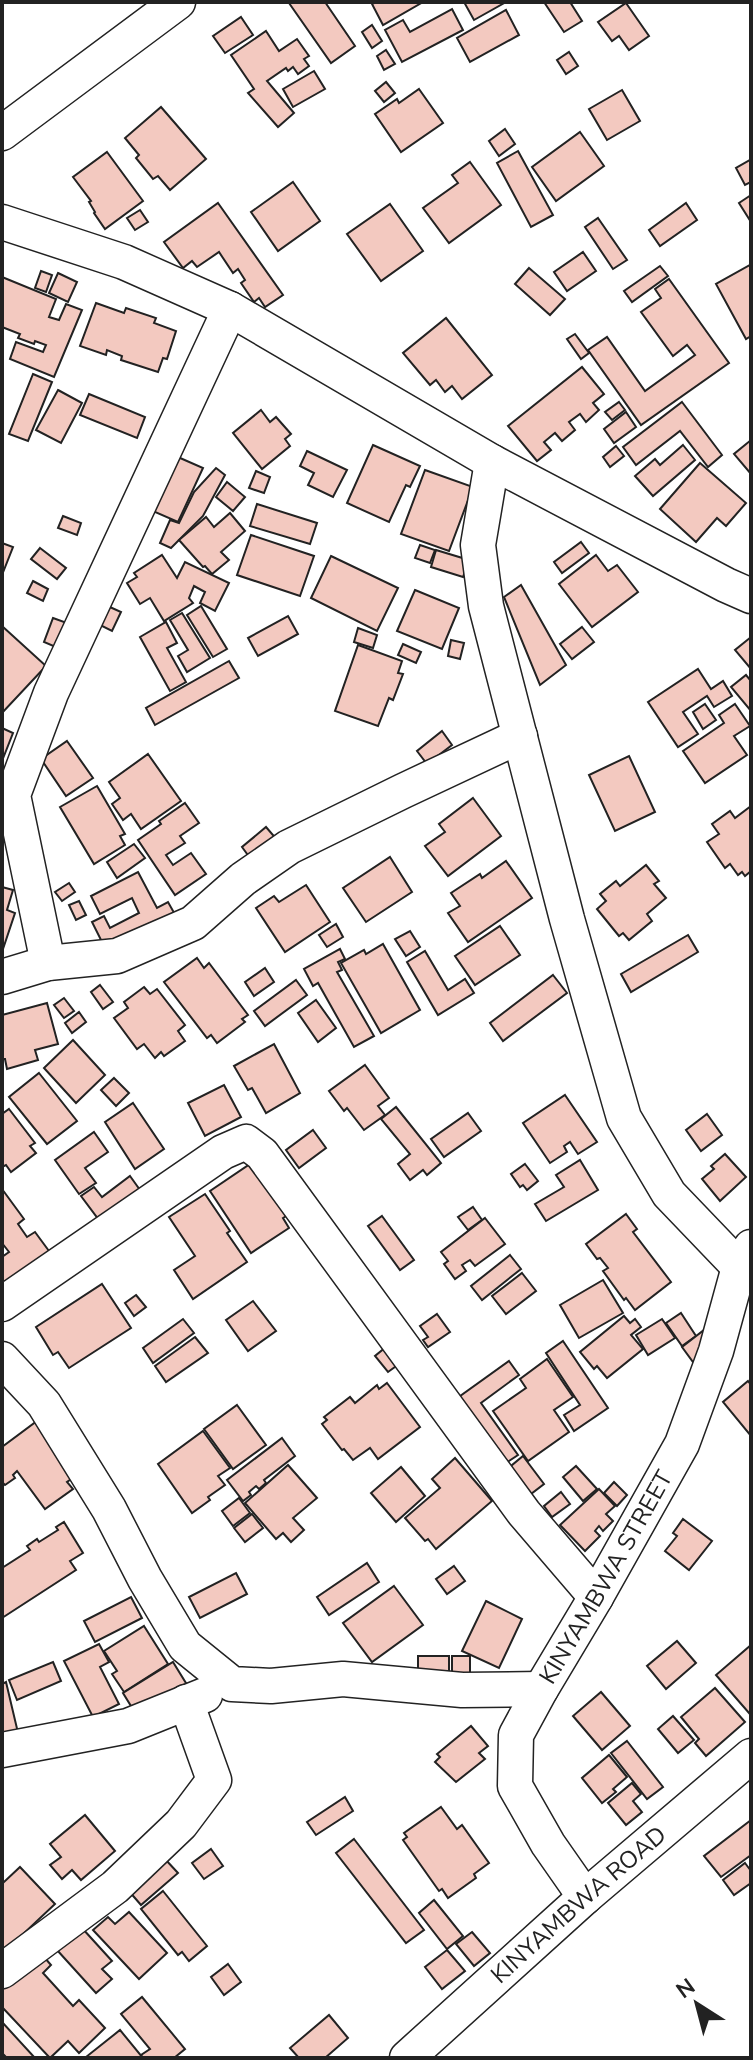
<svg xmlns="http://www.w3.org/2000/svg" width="753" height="2060" font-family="'Nunito Sans',sans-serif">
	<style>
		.building { fill: #f3c9c0; stroke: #222; stroke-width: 2 }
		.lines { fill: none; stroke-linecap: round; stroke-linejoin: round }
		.minor-casing { stroke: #222; stroke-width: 37 }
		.minor { stroke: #fff; stroke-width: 34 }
		.labels { text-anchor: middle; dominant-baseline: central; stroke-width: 6; stroke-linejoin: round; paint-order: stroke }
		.street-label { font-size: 24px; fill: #222; stroke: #fff }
	</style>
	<rect width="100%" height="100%" fill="#fff"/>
	<!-- building -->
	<g class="building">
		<polygon points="325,2 355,46 331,63 289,3"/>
		<polygon points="376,2 423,2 383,25 372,4"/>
		<polygon points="464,2 506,2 474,20"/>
		<polygon points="544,2 570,2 582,21 564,32"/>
		<polygon points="626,3 649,36 629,50 619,36 612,41 598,22"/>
		<polygon points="452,9 463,30 402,62 385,30 403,20 410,32"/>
		<polygon points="506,10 519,35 470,62 457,38"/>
		<polygon points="241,17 253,35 225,53 213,36"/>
		<polygon points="372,25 382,41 372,48 362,32"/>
		<polygon points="266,31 279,51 297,39 309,56 304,59 309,66 298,74 293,67 288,71 286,68 267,81 294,113 278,127 248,93 254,89 231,55"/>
		<polygon points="386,50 395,64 384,70 377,56"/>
		<polygon points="569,52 578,66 566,74 557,60"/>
		<polygon points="314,71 325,89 293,107 283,89"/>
		<polygon points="386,82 395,93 384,102 375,91"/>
		<polygon points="419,89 443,123 401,152 375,114 397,99 399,103"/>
		<polygon points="622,90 640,121 607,140 589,109"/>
		<polygon points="161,107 206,159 170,190 158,176 153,179 136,158 139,155 125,138"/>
		<polygon points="505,129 515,144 499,156 489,141"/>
		<polygon points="580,132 604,166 556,201 532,167"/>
		<polygon points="518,151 553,215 531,227 497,163"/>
		<polygon points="107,152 143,201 105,229 94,213 95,212 89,202 91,201 73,177"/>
		<polygon points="750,160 751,182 745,185 736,168"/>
		<polygon points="470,162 501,205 449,243 423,208 458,183 452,175"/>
		<polygon points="293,182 320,221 278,251 251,212"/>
		<polygon points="751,195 751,222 739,203"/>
		<polygon points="218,203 283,295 265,307 259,298 254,302 241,283 245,280 238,269 233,273 219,252 197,267 192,261 183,268 164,242"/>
		<polygon points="686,203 697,220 660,246 649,230"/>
		<polygon points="390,204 423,251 381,281 347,234"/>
		<polygon points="140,210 148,222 135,230 127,218"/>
		<polygon points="598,218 627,260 613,269 585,227"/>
		<polygon points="583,252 596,271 567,291 554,272"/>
		<polygon points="750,265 751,336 746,339 716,284"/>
		<polygon points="660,266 668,276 632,302 624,291"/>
		<polygon points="529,268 565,299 550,315 515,284"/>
		<polygon points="41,271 52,275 46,292 35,288"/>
		<polygon points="58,273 77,282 68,302 49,293"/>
		<polygon points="2,277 56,299 49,317 59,320 66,304 82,310 54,377 10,359 16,342 43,352 46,345 35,341 34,344 18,338 20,334 2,327"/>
		<polygon points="669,279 729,363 641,425 588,350 607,337 645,391 695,355 687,345 673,356 641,312 661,298 655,289"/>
		<polygon points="96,303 124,313 126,308 156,318 154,323 176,331 167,359 163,358 158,372 121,360 122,356 107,350 106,355 80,346"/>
		<polygon points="446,318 492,375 462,399 452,386 445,392 436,380 430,385 403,353"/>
		<polygon points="575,334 589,353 581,359 567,339"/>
		<polygon points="582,367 604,394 593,403 599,410 586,422 580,414 569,422 575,430 562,441 555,433 544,442 551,450 537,461 508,426"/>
		<polygon points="33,374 52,382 28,441 9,434"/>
		<polygon points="58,390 82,403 61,443 36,430"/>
		<polygon points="89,394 145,417 137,438 80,415"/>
		<polygon points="619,402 625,410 612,420 605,412"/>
		<polygon points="682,402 722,455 708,467 680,431 636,465 623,447"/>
		<polygon points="261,410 270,422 276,417 291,434 285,439 290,446 262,469 233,433"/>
		<polygon points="626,412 636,427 614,443 604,429"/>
		<polygon points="751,440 751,474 734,454"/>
		<polygon points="373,445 420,466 410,487 406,485 389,522 347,503"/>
		<polygon points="683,445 695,460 653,496 635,476 655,459 660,465"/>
		<polygon points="616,446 624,456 610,467 603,457"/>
		<polygon points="307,451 347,470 333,497 308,485 314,473 300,466"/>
		<polygon points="171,454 203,468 178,522 146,508"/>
		<polygon points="700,463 746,503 726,526 717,518 696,542 660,509"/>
		<polygon points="216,468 225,475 203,516 171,548 160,543 170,520 179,523 194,492"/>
		<polygon points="425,470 473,487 449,551 401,534"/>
		<polygon points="256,471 270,477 264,493 249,488"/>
		<polygon points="227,482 245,497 233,511 216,497"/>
		<polygon points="257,504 317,523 310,544 250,526"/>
		<polygon points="230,513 245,531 221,552 229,560 212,574 205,566 203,567 179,540 206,517 214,527"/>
		<polygon points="63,516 81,523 77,535 58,528"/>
		<polygon points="251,535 314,556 300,596 237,575"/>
		<polygon points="581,542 589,553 562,573 554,562"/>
		<polygon points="2,543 13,547 2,575"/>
		<polygon points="420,545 435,550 430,563 415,558"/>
		<polygon points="40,548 66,568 57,579 31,559"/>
		<polygon points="436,550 469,560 463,577 431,567"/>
		<polygon points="162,555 177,578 185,562 229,583 215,611 200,603 205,592 194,586 189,598 193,603 164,621 150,598 140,604 127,583 137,577 134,573"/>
		<polygon points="596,555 608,571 617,565 638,592 592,627 559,584"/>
		<polygon points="331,556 398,588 377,631 311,598"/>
		<polygon points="33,581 48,589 43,601 27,593"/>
		<polygon points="521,585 566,665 540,685 504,597"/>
		<polygon points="415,590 459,608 442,649 397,631"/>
		<polygon points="101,603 121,612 112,631 92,621"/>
		<polygon points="201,606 227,649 213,657 187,615"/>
		<polygon points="182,613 210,658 187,672 178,656 188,650 170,620"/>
		<polygon points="288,616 298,634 258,656 248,638"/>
		<polygon points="53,618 67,623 58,648 44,642"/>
		<polygon points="166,622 177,643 167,648 186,682 170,691 140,637"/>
		<polygon points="2,626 46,666 2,713"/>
		<polygon points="582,627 594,642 572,659 560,644"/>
		<polygon points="358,628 377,635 373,648 354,642"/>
		<polygon points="751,637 751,669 735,650"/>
		<polygon points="451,640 464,643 460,659 448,656"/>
		<polygon points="403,644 421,652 416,663 398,655"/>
		<polygon points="358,645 402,661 398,673 403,674 393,700 389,698 378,726 335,711"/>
		<polygon points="229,661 239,678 155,725 146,708"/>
		<polygon points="698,669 711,689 723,681 732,696 714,707 707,696 683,712 698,734 678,747 648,702"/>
		<polygon points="746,675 751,681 751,711 731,687"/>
		<polygon points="705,704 716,720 703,729 693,712"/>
		<polygon points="735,704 750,726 734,736 747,755 705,783 683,751 724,723 719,715"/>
		<polygon points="2,728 13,733 2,761"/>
		<polygon points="442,731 452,745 427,764 417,751"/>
		<polygon points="67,741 93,778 66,796 41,759"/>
		<polygon points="148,754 181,801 141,829 131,814 123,820 112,804 120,798 109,782"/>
		<polygon points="629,756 655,812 615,831 589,775"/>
		<polygon points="97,786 125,834 120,836 125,845 94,864 60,807"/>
		<polygon points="473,798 501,836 448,876 425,846 445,832 439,824"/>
		<polygon points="185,803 199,823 180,836 185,843 166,855 173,865 191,853 206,874 175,895 138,840 161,824 159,821"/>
		<polygon points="751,806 751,871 745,876 742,872 738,875 730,864 725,868 707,842 719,834 712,824 730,811 735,818"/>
		<polygon points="266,827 279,842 253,862 242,847"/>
		<polygon points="134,844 145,858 117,878 107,862"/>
		<polygon points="390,857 412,892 366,922 343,888"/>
		<polygon points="506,861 532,898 468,942 448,913 460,906 451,893 480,874 482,878"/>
		<polygon points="646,865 659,881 654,884 666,898 647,914 652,921 629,940 623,933 619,936 597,909 606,901 600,894 616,881 620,886"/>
		<polygon points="138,872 157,908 168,902 177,918 106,950 92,922 104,916 110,928 139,913 132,898 100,914 91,896"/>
		<polygon points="69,883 75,892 62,901 55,892"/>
		<polygon points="306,885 330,922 285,952 256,908 274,896 279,902"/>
		<polygon points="2,887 13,890 7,910 15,913 2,952"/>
		<polygon points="79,901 86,915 76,920 69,905"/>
		<polygon points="336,924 343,937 327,947 319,935"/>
		<polygon points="500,926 520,955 475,985 455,956"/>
		<polygon points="410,931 420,947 406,956 395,939"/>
		<polygon points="688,935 698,952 631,992 621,974"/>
		<polygon points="383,944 420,1010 381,1033 341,963 364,950 366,954"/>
		<polygon points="340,949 345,959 338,962 342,970 337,972 374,1036 354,1047 318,983 313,986 304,969"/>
		<polygon points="425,951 448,990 465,979 474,993 438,1015 407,962"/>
		<polygon points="197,958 204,968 209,963 248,1015 242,1019 245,1022 217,1043 211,1035 207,1038 164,982"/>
		<polygon points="265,968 274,982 254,996 245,982"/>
		<polygon points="553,975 567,993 503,1041 490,1023"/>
		<polygon points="296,980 307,995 265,1026 254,1011"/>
		<polygon points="100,985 113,1002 103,1009 91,992"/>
		<polygon points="144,987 150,994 157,989 185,1025 178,1031 185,1041 164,1056 161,1052 155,1058 144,1044 137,1049 114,1018 128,1008 124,1002"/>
		<polygon points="64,998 74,1011 64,1018 54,1005"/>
		<polygon points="316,1000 336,1028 318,1042 298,1013"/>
		<polygon points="47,1003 58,1044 35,1050 38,1060 7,1069 5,1059 2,1059 2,1015"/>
		<polygon points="79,1012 86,1022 72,1033 65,1023"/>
		<polygon points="73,1040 105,1075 76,1103 44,1068"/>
		<polygon points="274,1044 300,1093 266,1113 252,1088 248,1090 234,1066"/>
		<polygon points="365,1065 389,1098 378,1106 385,1115 364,1130 347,1108 344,1111 329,1091"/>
		<polygon points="39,1073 77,1121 47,1144 9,1097"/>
		<polygon points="114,1078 129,1093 116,1106 101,1090"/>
		<polygon points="224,1085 241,1117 205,1136 188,1103"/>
		<polygon points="565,1095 597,1142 578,1154 570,1142 564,1146 567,1152 550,1163 523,1123"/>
		<polygon points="133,1103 164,1149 135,1169 105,1122"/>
		<polygon points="396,1107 441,1163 427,1175 423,1170 410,1180 398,1164 410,1154 381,1119"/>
		<polygon points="9,1109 35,1143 30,1146 36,1153 11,1172 6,1165 2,1167 2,1114"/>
		<polygon points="468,1113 481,1131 444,1157 431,1139"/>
		<polygon points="707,1114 722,1135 701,1151 686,1130"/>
		<polygon points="313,1130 326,1148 299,1168 286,1150"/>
		<polygon points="94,1132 108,1152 85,1168 96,1183 79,1194 55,1160"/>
		<polygon points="725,1154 746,1177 720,1201 702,1179 714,1169 711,1166"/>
		<polygon points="580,1160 598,1190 546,1221 535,1204 564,1187 556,1175"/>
		<polygon points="253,1162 288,1215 283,1218 289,1228 251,1253 210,1191"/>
		<polygon points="525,1164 538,1181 527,1190 523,1185 520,1187 511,1174"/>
		<polygon points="130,1176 140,1190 99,1220 81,1196 94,1187 102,1197"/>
		<polygon points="2,1189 24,1219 18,1224 27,1237 35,1232 49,1251 6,1285 2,1280 2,1257 9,1252 2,1243"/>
		<polygon points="205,1194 230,1231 227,1233 247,1262 193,1299 174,1270 195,1256 169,1217"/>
		<polygon points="473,1207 482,1220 468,1230 458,1217"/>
		<polygon points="626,1214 637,1229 633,1232 671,1282 635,1310 626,1298 624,1300 603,1271 608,1268 600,1258 597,1259 586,1244"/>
		<polygon points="382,1216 414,1260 400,1270 368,1226"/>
		<polygon points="485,1218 505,1244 475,1266 470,1260 462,1265 466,1271 455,1279 444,1264 448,1261 441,1252"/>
		<polygon points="510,1255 521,1269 482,1300 471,1286"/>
		<polygon points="522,1273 536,1291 506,1314 492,1296"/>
		<polygon points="603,1280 623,1313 579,1338 560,1305"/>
		<polygon points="102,1284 131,1328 69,1368 58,1352 53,1355 36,1327"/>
		<polygon points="136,1295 146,1307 134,1316 125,1303"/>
		<polygon points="253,1301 276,1331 248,1351 226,1320"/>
		<polygon points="681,1313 696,1336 682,1346 666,1323"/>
		<polygon points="437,1314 450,1332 428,1347 423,1340 428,1337 420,1326"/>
		<polygon points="624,1316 630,1323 635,1319 641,1327 631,1335 643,1349 607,1378 597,1366 594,1369 580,1352"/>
		<polygon points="183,1319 194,1333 153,1363 143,1348"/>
		<polygon points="662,1319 675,1338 648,1355 636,1335"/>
		<polygon points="704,1330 716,1345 693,1362 682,1347"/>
		<polygon points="195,1337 208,1353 166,1382 155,1366"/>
		<polygon points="563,1341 608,1408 574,1431 564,1415 580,1405 546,1353"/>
		<polygon points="386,1347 399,1364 388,1372 375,1356"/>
		<polygon points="547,1359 573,1397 554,1410 569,1432 528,1461 493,1411 526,1388 520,1379"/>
		<polygon points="509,1361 519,1375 481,1403 518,1455 503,1465 456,1399"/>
		<polygon points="748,1381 751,1385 751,1436 723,1402"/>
		<polygon points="387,1383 420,1427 378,1459 370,1448 353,1460 344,1449 342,1450 322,1424 327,1420 324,1417 350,1397 355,1403 377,1385 379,1389"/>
		<polygon points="237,1405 266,1445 233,1469 204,1429"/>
		<polygon points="37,1421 77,1475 67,1482 73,1489 45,1509 17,1471 13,1475 15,1478 5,1485 2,1482 2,1447"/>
		<polygon points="203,1431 230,1468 218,1476 225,1485 208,1497 210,1500 192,1513 158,1464"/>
		<polygon points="282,1438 295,1456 264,1480 266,1483 259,1489 256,1486 249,1492 251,1495 243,1501 227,1480"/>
		<polygon points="523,1456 544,1484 527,1497 506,1470"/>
		<polygon points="455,1458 492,1501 436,1549 428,1539 425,1541 405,1518 440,1488 432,1479"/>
		<polygon points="288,1465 317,1498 293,1518 304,1530 291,1542 283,1533 276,1539 245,1503"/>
		<polygon points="576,1466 597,1489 583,1501 563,1477"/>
		<polygon points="401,1467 425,1496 396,1522 371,1493"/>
		<polygon points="614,1482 627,1495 617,1506 604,1493"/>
		<polygon points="599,1489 615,1506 606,1514 613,1521 603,1531 599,1526 595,1531 600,1536 585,1551 560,1525"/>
		<polygon points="561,1492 570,1504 552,1517 544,1506"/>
		<polygon points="239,1498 250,1513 233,1526 222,1511"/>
		<polygon points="252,1514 263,1528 245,1542 234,1528"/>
		<polygon points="683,1519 712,1541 689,1570 665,1551 677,1536 673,1533"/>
		<polygon points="64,1522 83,1553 70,1561 76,1570 2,1618 2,1568 30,1550 27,1546 37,1539 39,1542 58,1530 56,1527"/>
		<polygon points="367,1563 379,1582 329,1615 317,1597"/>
		<polygon points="454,1566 465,1581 447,1594 436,1579"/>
		<polygon points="236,1573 247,1594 200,1618 189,1597"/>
		<polygon points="394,1586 423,1625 372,1662 343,1623"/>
		<polygon points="131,1597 142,1618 95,1642 84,1621"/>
		<polygon points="486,1601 522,1619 499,1668 462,1651"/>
		<polygon points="144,1626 168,1664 124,1692 112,1674 117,1671 104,1651"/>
		<polygon points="677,1641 696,1663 666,1689 647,1666"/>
		<polygon points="99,1644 109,1662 100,1667 119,1704 93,1717 64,1661"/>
		<polygon points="751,1645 751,1711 749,1713 716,1675"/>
		<rect x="418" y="1656" width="31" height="24"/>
		<polygon points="452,1656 470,1656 470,1683 452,1684"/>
		<polygon points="53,1662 61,1681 17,1700 9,1680"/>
		<polygon points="173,1662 189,1688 139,1719 123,1693"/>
		<polygon points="6,1682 19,1737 2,1742 2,1684"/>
		<polygon points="715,1688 745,1722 706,1756 695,1743 699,1739 681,1717"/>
		<polygon points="601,1692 630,1726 602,1750 573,1716"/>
		<polygon points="673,1716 694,1740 678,1753 658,1729"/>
		<polygon points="471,1726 488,1746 479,1753 485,1759 456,1782 435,1762 440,1757 437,1754"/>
		<polygon points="627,1741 663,1787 647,1799 611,1753"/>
		<polygon points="609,1755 627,1777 613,1789 616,1792 602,1803 582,1778"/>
		<polygon points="632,1783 641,1794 633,1801 642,1812 626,1825 608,1803"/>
		<polygon points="345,1797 353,1811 316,1835 307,1822"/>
		<polygon points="441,1807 457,1829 462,1825 489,1863 474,1874 476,1878 448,1898 442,1889 439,1891 403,1840 407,1837 404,1833"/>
		<polygon points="85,1815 115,1851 81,1880 72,1870 62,1879 50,1865 61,1857 50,1844"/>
		<polygon points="751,1820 751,1855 721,1877 704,1856"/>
		<polygon points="354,1839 424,1930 406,1943 336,1853"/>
		<polygon points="211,1849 223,1866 204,1879 192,1863"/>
		<polygon points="165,1859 178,1873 141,1905 128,1890"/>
		<polygon points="745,1863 751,1871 751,1883 734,1895 723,1880"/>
		<polygon points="20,1867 55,1904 2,1954 2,1879 4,1882"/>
		<polygon points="163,1891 207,1946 189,1961 182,1952 178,1955 141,1909"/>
		<polygon points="434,1900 463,1936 447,1949 419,1913"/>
		<polygon points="129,1912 167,1953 139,1979 93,1930 108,1917 115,1924"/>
		<polygon points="82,1928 112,1961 102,1969 112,1979 96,1993 57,1950"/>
		<polygon points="472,1932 490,1953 474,1966 456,1944"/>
		<polygon points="38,1950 51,1965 43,1973 73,2006 79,2000 105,2028 79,2053 68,2041 50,2058 2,2007 2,1983"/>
		<polygon points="447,1950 465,1971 442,1989 425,1967"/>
		<polygon points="228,1964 241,1982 224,1995 211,1977"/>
		<polygon points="142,1997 185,2049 174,2058 143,2058 141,2055 150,2049 121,2014"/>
		<polygon points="329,2015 348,2038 325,2058 299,2058 290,2048"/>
		<polygon points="2,2022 35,2058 7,2058 2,2053"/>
		<polygon points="120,2030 143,2058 87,2058 86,2057"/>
	</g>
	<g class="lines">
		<!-- minor casing -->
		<g class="minor-casing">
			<g id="minor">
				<polyline points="2,133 178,2"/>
				<polyline points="2,222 124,262 230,309 492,462 726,585 751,596"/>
				<polyline points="492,462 478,545 486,606 567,919 624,1118 669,1194 739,1267"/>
				<polyline points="48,963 13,795 51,693 230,309"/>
				<polyline points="2,977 48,963 117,956 193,923 243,879 289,847 403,791 520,736"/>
				<polyline points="2,1304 223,1152 246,1142 262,1154 524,1513 596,1597"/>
				<polyline points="2,1359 44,1404 109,1509 145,1579 185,1646 232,1684 271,1686 343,1679 462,1690 541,1689"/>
				<polyline points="2,1750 128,1726 205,1695"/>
				<path id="s1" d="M585 1897 548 1844 515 1786 516 1735 541 1689 596 1597 682 1444 716 1351 739 1267 751 1247"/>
				<polyline points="2,1971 115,1887 181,1824 214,1780 186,1702"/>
				<path id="s2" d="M407 2058 585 1897 751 1756"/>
			</g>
		</g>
		<!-- minor -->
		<use href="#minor" class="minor"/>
	</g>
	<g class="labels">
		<!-- street labels -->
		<g class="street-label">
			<text stroke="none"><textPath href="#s1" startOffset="364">KINYAMBWA STREET</textPath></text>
			<text stroke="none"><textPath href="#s2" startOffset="230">KINYAMBWA ROAD</textPath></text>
		</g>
	</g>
	<!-- border -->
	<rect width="753" height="2060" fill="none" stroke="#222222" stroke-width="8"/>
	<!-- north arrow -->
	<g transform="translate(697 2004) rotate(324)" stroke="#ffffff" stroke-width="6" paint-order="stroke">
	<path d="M0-6L14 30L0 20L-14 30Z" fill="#222222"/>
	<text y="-12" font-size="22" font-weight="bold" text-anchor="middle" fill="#222222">N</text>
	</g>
</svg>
